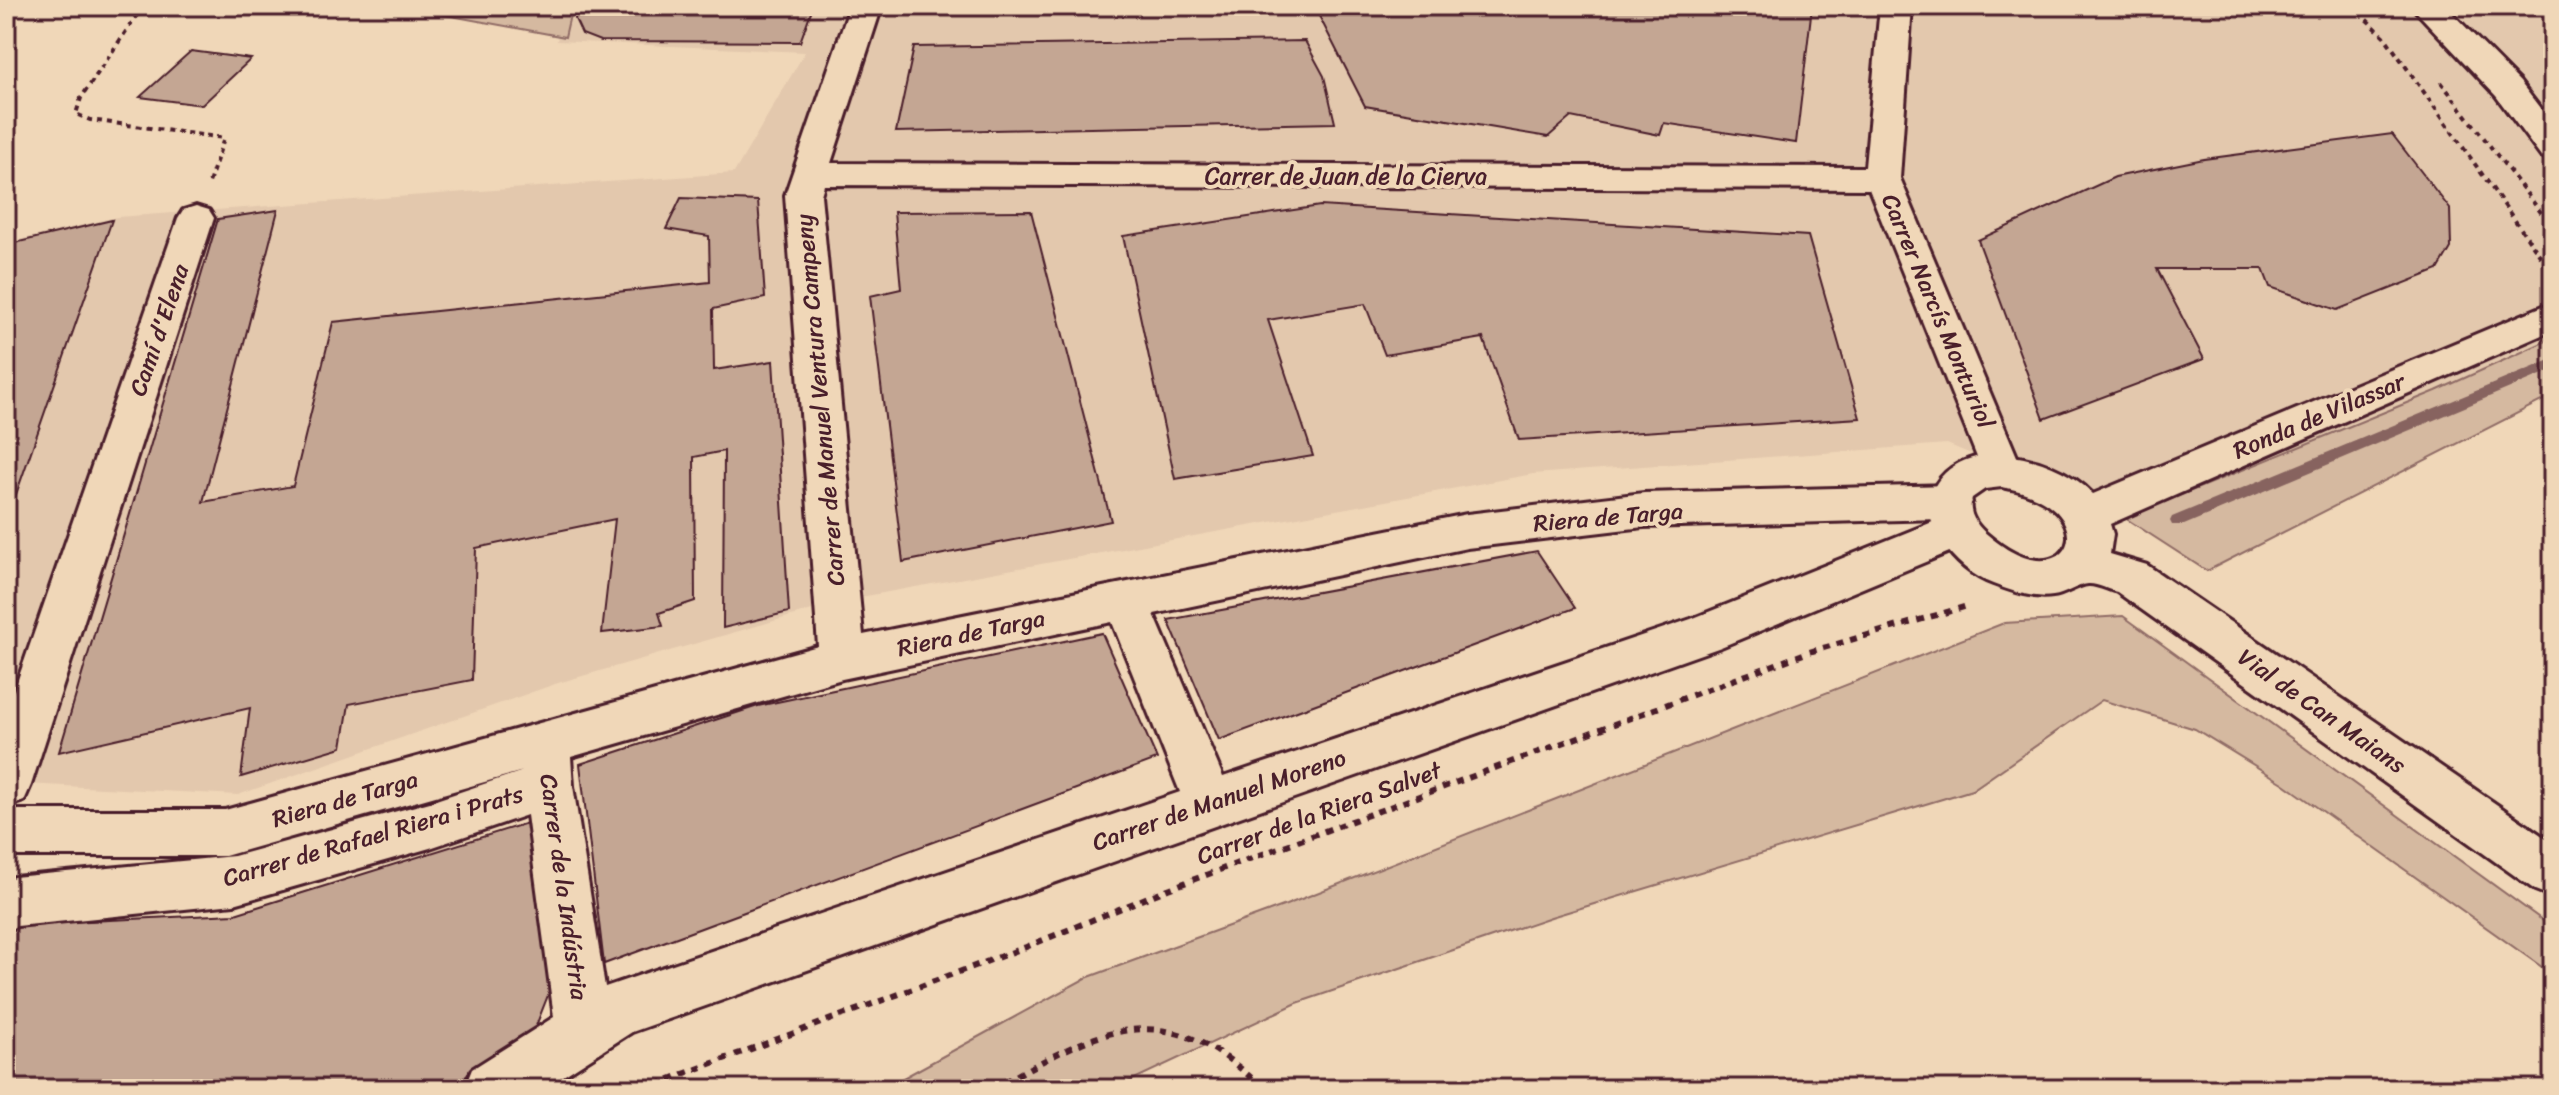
<svg xmlns="http://www.w3.org/2000/svg" width="2559" height="1095" font-family="Sriracha,sans-serif">
	<style>
		.built { fill: #e3c8ad }
		.green { fill: #d5b9a0; stroke: #906c66; stroke-width: 2 }
		.lines { fill: none; stroke-linecap: round; stroke-linejoin: round }
		.stream { fill: #87635f; fill-rule: evenodd }
		.building { fill: #c4a693; stroke: #4a1f2b; stroke-width: 2 }
		.street-casing { stroke: #4a1f2b; stroke-width: 6 }
		.secondary-casing { stroke: #4a1f2b; stroke-width: 6 }
		.path-far1 { stroke: #4a1f2b; stroke-width: 4; stroke-dasharray: 5 5; stroke-linecap: butt }
		.path { stroke: #4a1f2b; stroke-width: 6; stroke-dasharray: 7 7; stroke-linecap: butt }
		.street { fill: #f0d7b8; fill-rule: evenodd }
		.secondary { fill: #f0d7b8; fill-rule: evenodd }
		.labels { text-anchor: middle; dominant-baseline: central; stroke-width: 8; stroke-linejoin: round; paint-order: stroke }
		.street-label { font-size: 24px; fill: #4a1f2b; stroke: #f0d7b8 }
	</style>
	<rect width="100%" height="100%" fill="#f0d7b8"/>
	<filter id="ink" filterUnits="userSpaceOnUse"><feTurbulence type="fractalNoise" baseFrequency=".0125" numOctaves="2"/><feDisplacementMap in="SourceGraphic" scale="16" xChannelSelector="R" yChannelSelector="G"/><feConvolveMatrix kernelMatrix="1 2 1 2 8 2 1 2 1" color-interpolation-filters="sRGB"/></filter>
	<g filter="url(#ink)">
		<!-- built -->
		<polygon class="built" points="562,6 2553,6 2553,338 2436,391 2125,518 1947,444 1533,474 850,599 558,683 238,795 6,783 6,243 117,217 734,173 805,52 557,41"/>
		<!-- green -->
		<g class="green">
			<polygon points="397,6 572,6 565,37"/>
			<polygon points="2553,338 2553,395 2207,571 2125,518 2436,391"/>
			<polygon points="2123,616 2553,928 2553,975 2283,783 2195,729 2102,700 1972,790 1551,917 1297,1003 1113,1089 883,1089 1086,978 1286,905 2004,623"/>
		</g>
		<g class="lines">
			<!-- stream -->
			<polygon class="stream" points="2553,359 2553,370 2184,525 2172,525 2170,521 2172,517"/>
		</g>
		<!-- building -->
		<g class="building">
			<polygon points="578,6 813,6 800,42 600,41 582,34 575,19"/>
			<polygon points="1099,6 1203,6 1203,11"/>
			<polygon points="1314,6 1812,6 1796,143 1664,123 1660,135 1571,117 1548,137 1365,106"/>
			<polygon points="1305,41 1324,76 1335,123 896,132 914,47"/>
			<polygon points="191,51 251,59 202,105 140,97"/>
			<polygon points="2392,134 2450,209 2451,248 2438,270 2337,310 2270,287 2263,269 2157,269 2204,359 2044,419 1978,240 2115,177 2204,159"/>
			<polygon points="681,198 758,201 765,298 713,309 714,370 773,361 789,612 723,628 724,451 694,457 695,601 659,613 663,626 602,633 615,519 476,548 472,680 349,704 342,747 241,777 250,708 59,752 218,219 278,210 203,502 293,486 333,322 710,282 709,236 666,229"/>
			<polygon points="1320,206 1808,236 1860,418 1519,440 1483,338 1385,355 1365,304 1268,320 1313,456 1175,479 1123,236"/>
			<polygon points="1031,211 1111,521 903,562 870,296 901,289 894,212"/>
			<polygon points="112,220 6,523 6,245"/>
			<polygon points="1537,551 1575,608 1219,740 1168,620"/>
			<polygon points="1102,633 1157,759 604,964 580,764 758,706"/>
			<polygon points="527,823 552,985 532,1036 445,1089 6,1089 6,925 235,914"/>
		</g>
		<g class="lines">
			<!-- street casing -->
			<g class="street-casing">
				<g id="street">
					<path d="M850 6H882L831 163 1865 167 1880 6H1912L1900 178 2023 471 2017 482 2002 487 1987 482 1869 189 824 185 821 195 863 635 1467 514 1644 493 1951 485 1966 490 1972 502 1961 515 1971 519 1978 531 1971 543 1721 647 632 1032 543 1089H464L472 1069 554 1017 527 815 430 848 234 904 17 926 6 931V880L14 877 234 856 430 802 523 771 225 856H6V810H225L818 646 785 195ZM1940 519 1691 619 1223 777 1154 614 1467 548 1644 527ZM1112 622 1180 792 605 987 573 786 571 757 842 679Z"/>
					<polygon points="196,206 209,210 214,218 31,785 24,801 6,807 6,714 178,218 183,210"/>
				</g>
			</g>
			<!-- secondary casing -->
			<g class="secondary-casing">
				<g id="secondary">
					<polygon points="2411,6 2445,6 2520,82 2553,125 2553,160 2541,157 2496,96"/>
					<path d="M2553 302V330L2110 524 2113 534 2110 554 2147 565 2553 843V897L2535 890 2117 592C2109 590 2096 583 2088 584 2076 585 2065 595 2053 596 2033 599 2012 591 1993 584 1972 576 1954 560 1942 542 1908 492 1951 450 2005 455 2036 458 2071 471 2093 494ZM2002 487C2111 506 2070 606 1988 535 1977 526 1967 513 1972 498L1985 489Z"/>
				</g>
			</g>
			<!-- path-far1 -->
			<g class="path-far1">
				<polyline points="143,6 81,98 76,114 90,120 224,138 209,183"/>
				<polyline points="2352,6 2384,36 2553,274"/>
				<polyline points="2441,82 2553,228"/>
			</g>
			<!-- path -->
			<g class="path">
				<polyline points="643,1089 1026,947 1168,889 1806,653 1971,605"/>
				<path d="M992 1089C1096 1031 1164 990 1263 1089"/>
			</g>
			<!-- street -->
			<use href="#street" class="street"/>
			<!-- secondary -->
			<use href="#secondary" class="secondary"/>
		</g>
	</g>
	<g class="labels">
		<!-- street labels -->
		<g class="street-label">
			<text x="1346" y="176">Carrer de Juan de la Cierva</text>
			<text transform="translate(1938 311) rotate(67)">Carrer Narcís Monturiol</text>
			<text transform="translate(159 330) rotate(-71)">Camí d'Elena</text>
			<text transform="translate(820 400) rotate(-95)">Carrer de Manuel Ventura Campeny</text>
			<text transform="translate(2319 416) rotate(-23)">Ronda de Vilassar</text>
			<text transform="translate(1608 517) rotate(-5)">Riera de Targa</text>
			<text transform="translate(971 633) rotate(-12)">Riera de Targa</text>
			<text transform="translate(2322 711) rotate(35)">Vial de Can Maians</text>
			<text transform="translate(345 799) rotate(-16)">Riera de Targa</text>
			<text transform="translate(1219 800) rotate(-19)">Carrer de Manuel Moreno</text>
			<text transform="translate(1319 813) rotate(-20)">Carrer de la Riera Salvet</text>
			<text transform="translate(373 836) rotate(-16)">Carrer de Rafael Riera i Prats</text>
			<text transform="translate(564 887) rotate(82)">Carrer de la Indústria</text>
		</g>
	</g>
	<!-- margin -->
	<rect width="2559" height="1095" fill="none" stroke="#f0d7b8" stroke-width="32"/>
	<rect x="16" y="16" width="2527" height="1063" fill="none" stroke="#4a1f2b" stroke-width="3" filter="url(#ink)"/>
</svg>
